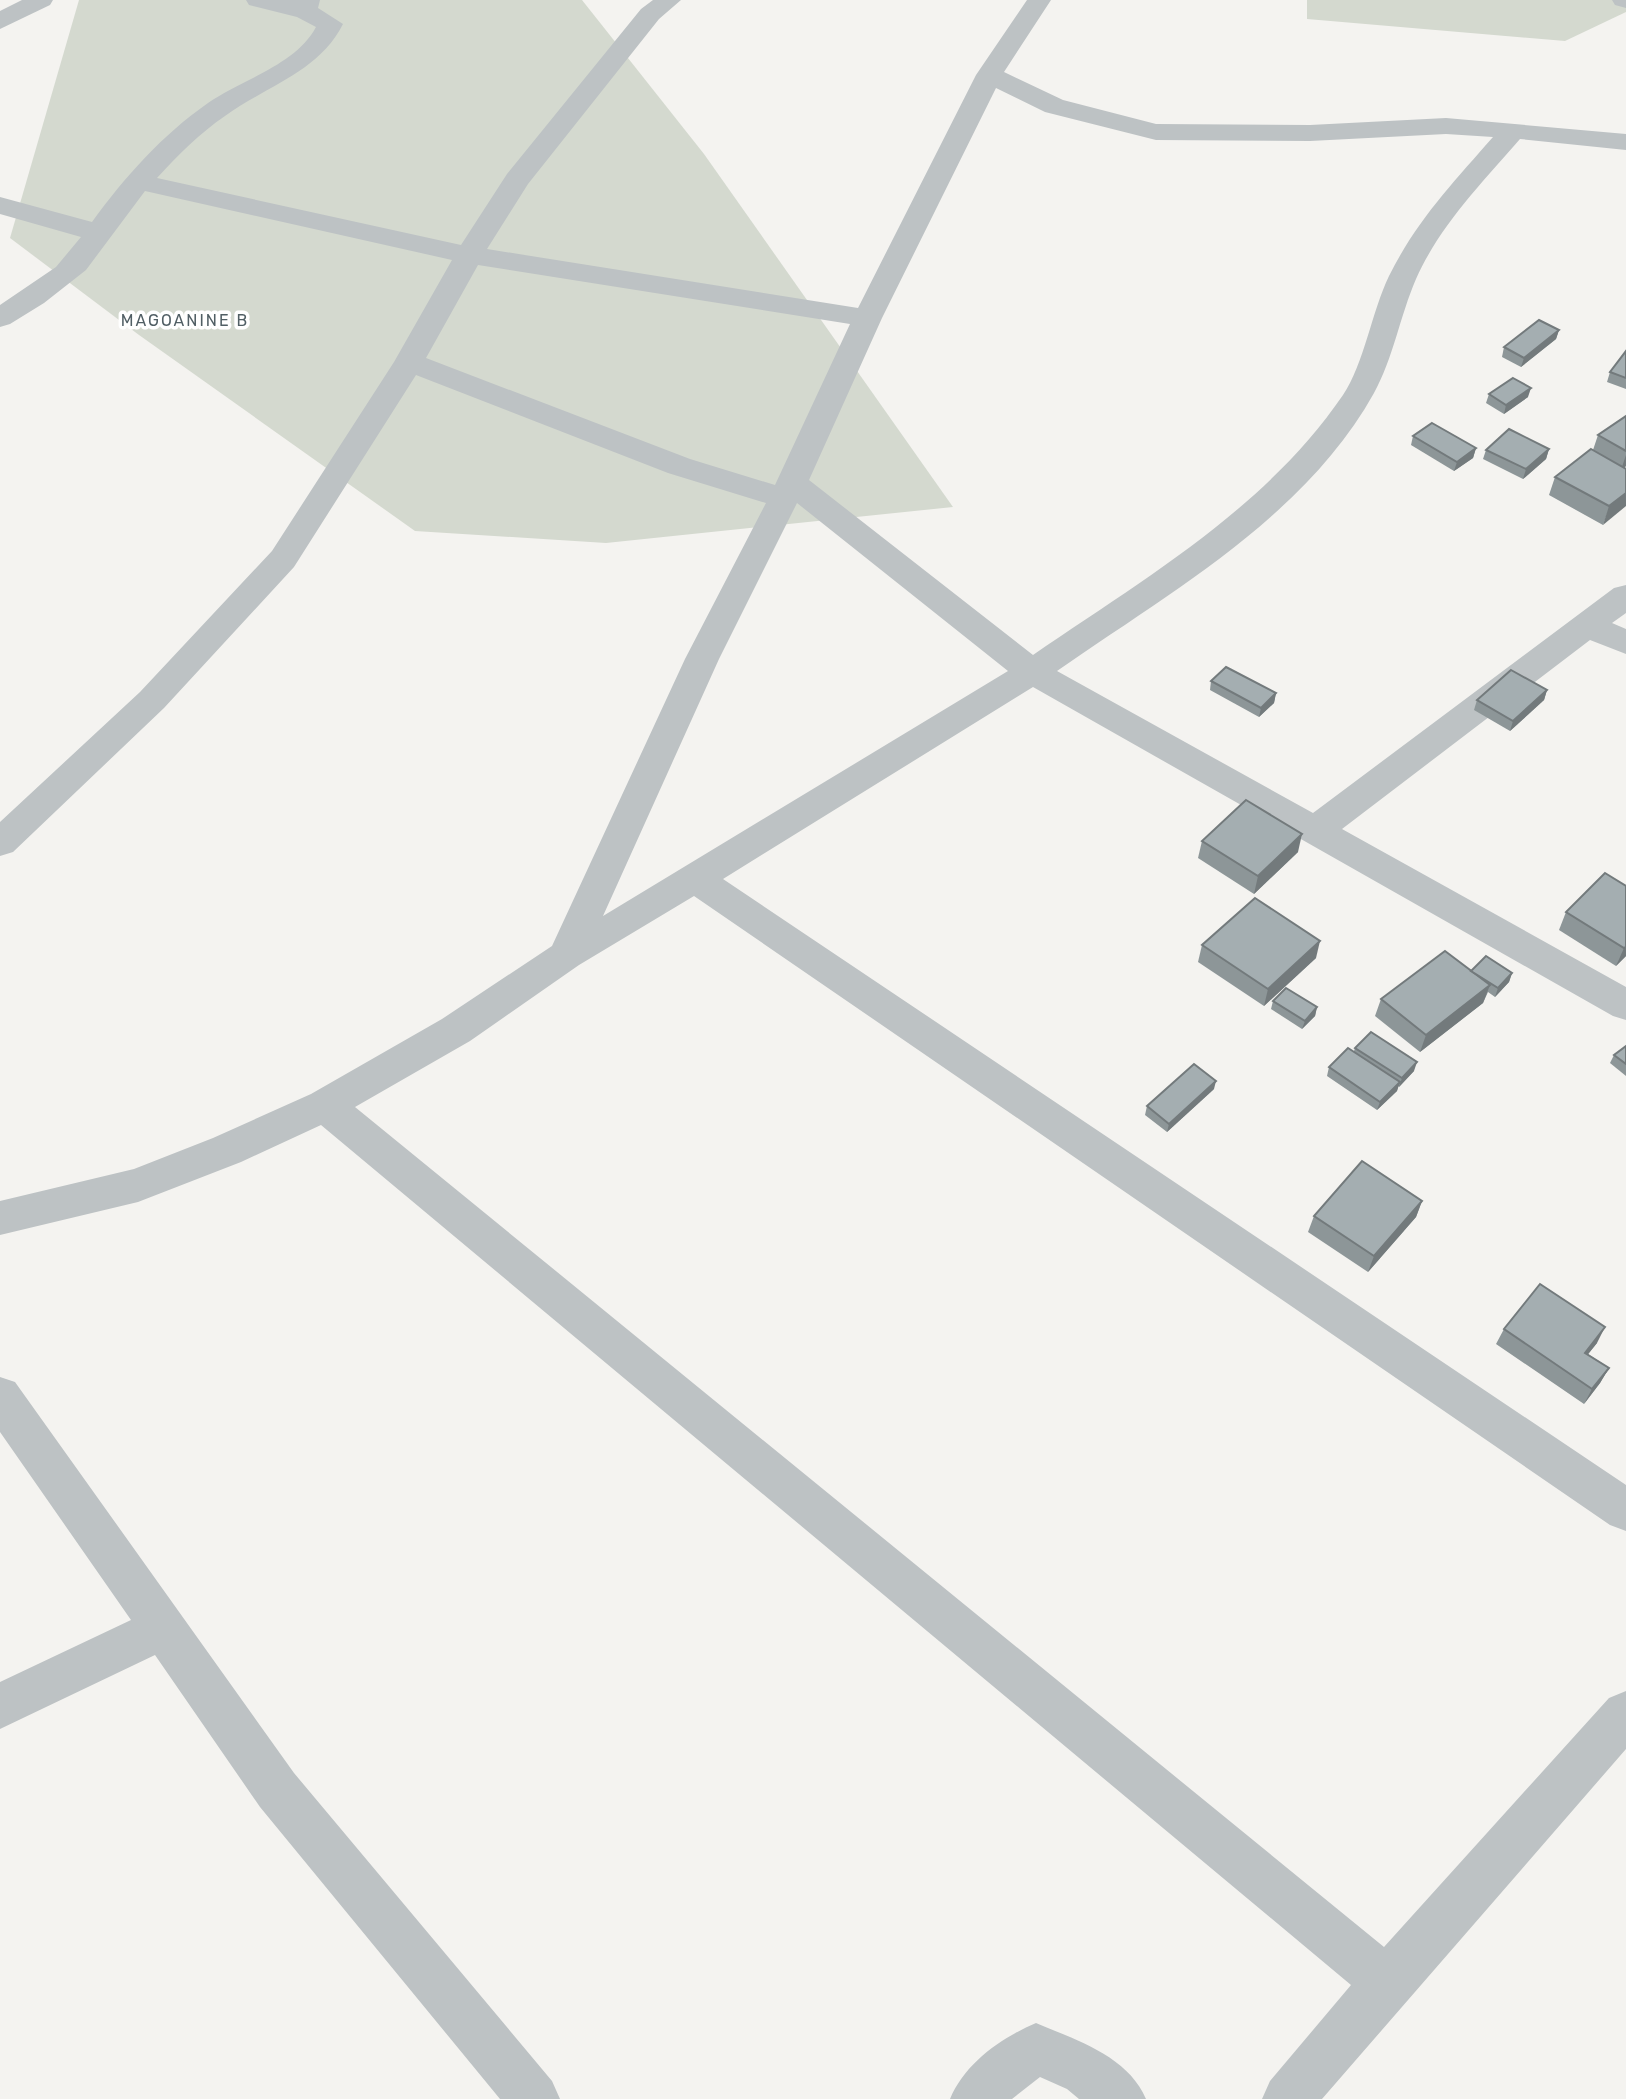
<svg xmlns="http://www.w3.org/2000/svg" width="1626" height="2099" font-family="Rubik,sans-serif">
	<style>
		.green { fill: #d4d9cf }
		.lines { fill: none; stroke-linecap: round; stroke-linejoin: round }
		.minor { fill: #bdc2c4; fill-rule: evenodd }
		.wall { fill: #8d9698 }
		.shaded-wall { fill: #737a7c }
		.building { fill: #a4aeb1; stroke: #737a7c; stroke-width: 2 }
		.labels { text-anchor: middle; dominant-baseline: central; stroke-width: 7; stroke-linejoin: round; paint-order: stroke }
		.far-neighbourhood-label { font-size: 16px; letter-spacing: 2px; fill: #515f65; stroke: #fff }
	</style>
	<rect width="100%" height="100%" fill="#f4f3f0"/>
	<!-- green -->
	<g class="green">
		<polygon points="79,0 582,0 704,154 953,507 606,543 415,531 139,335 10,238"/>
		<polygon points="1307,0 1626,0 1626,12 1565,41 1307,19"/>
	</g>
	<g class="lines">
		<!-- minor -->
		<g class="minor">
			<polygon points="22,0 53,0 50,5 0,29 0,11"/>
			<path d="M246 0H320L318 8 343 24C319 72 266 86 225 116 200 133 178 155 157 178L461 245 507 174 641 9 653 0H681L659 19 528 184 487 249 858 308 976 75 1027 0H1051L1004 72 1063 100 1156 124 1310 125 1446 118 1626 134V150L1520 139C1482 183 1440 225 1416 279 1400 316 1393 359 1374 393 1305 517 1170 592 1057 671L1313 813 1614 588 1626 585V613L1612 623 1626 629V654L1590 640 1342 829 1626 987V1020L1613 1016 1033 687 723 879 1626 1485V1531L1610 1525 694 896 579 965 470 1041 355 1107 1384 1947 1609 1698 1626 1691V1749L1322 2099H1262L1270 2081 1351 1985 321 1125 241 1162 138 1202 0 1235V1201L134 1169 213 1138 311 1094 442 1019 552 946 685 659 766 503 668 473 416 375 294 567 164 708 13 852 0 856V822L140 692 272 551 394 362 452 260 145 191 86 270 44 303 10 324 0 327V305L56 267 81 237 0 214V197L92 222C124 178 162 135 208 103 241 80 296 65 316 27L297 17 249 5ZM996 88 1045 112 1156 140 1310 141 1446 134 1493 137C1452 184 1417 220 1389 276 1372 311 1364 364 1343 395 1265 509 1145 578 1033 655L809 480 882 318ZM478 265 850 324 775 485 690 459 426 358ZM797 503 1008 671 603 916 719 659Z"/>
			<polygon points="1612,0 1626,0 1626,8 1615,5"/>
			<polygon points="0,1377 15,1382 294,1773 552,2081 560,2099 500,2099 260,1807 155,1655 0,1729 0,1682 131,1620 0,1432"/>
			<path d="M1036 2023C1076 2040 1128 2056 1146 2099H1079L1067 2089 1040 2077 1012 2099H950C965 2063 1001 2038 1036 2023Z"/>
		</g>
	</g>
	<!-- wall -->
	<g class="wall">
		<polygon points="1559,330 1556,339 1521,367 1502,357 1504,347"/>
		<polygon points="1626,351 1626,389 1607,382 1610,372"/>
		<polygon points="1489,394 1528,397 1504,414 1486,403"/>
		<polygon points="1626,416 1626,466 1624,468 1603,525 1549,495 1555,477 1593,450 1598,435"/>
		<polygon points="1413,436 1476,448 1473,458 1454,471 1411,445"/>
		<polygon points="1549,449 1546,459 1523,479 1483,459 1486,450"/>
		<polygon points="1211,681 1276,693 1274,703 1259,717 1210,690"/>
		<polygon points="1547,690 1544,700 1510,731 1474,710 1477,700"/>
		<polygon points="1202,841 1298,852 1254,894 1198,858"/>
		<polygon points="1605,873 1626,956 1616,966 1559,930 1566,912"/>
		<polygon points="1202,945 1316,958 1264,1006 1198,962"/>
		<polygon points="1471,971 1512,973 1509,982 1495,997 1488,992 1483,1003 1420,1052 1375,1016 1381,999"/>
		<polygon points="1273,1001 1317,1007 1315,1016 1302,1029 1271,1009"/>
		<polygon points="1626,1046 1626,1076 1610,1063 1614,1055"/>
		<polygon points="1355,1048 1414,1071 1399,1087 1398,1086 1397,1091 1377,1110 1327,1076 1329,1067 1354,1051"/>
		<polygon points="1214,1089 1167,1132 1145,1115 1147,1106"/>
		<polygon points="1422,1201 1416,1217 1368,1272 1308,1232 1314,1216"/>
		<polygon points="1504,1329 1597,1343 1588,1354 1609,1368 1600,1383 1584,1404 1496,1344"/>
	</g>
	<!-- shaded-wall -->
	<g class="shaded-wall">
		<polygon points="1559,330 1556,339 1521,367 1524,358"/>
		<polygon points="1531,388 1528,397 1504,414 1506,405"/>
		<polygon points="1476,448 1473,458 1454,471 1457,462"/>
		<polygon points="1549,449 1546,459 1523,479 1526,469"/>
		<polygon points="1626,455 1626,466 1621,470"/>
		<polygon points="1626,493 1626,506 1603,525 1609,506"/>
		<polygon points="1547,690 1544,700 1510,731 1513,721"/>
		<polygon points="1276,693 1274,703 1259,717 1261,708"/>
		<polygon points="1302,834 1298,852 1254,894 1258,876"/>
		<polygon points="1320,941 1316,958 1264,1006 1268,989"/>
		<polygon points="1626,947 1626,956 1616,966 1624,948"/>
		<polygon points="1512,973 1509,982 1495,997 1498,988"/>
		<polygon points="1490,985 1483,1003 1420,1052 1426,1035"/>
		<polygon points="1317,1007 1315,1016 1302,1029 1305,1021"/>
		<polygon points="1417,1062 1414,1071 1399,1087 1402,1078"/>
		<polygon points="1216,1081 1214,1089 1167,1132 1169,1124"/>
		<polygon points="1400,1082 1397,1091 1377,1110 1380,1102"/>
		<polygon points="1422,1201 1416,1217 1368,1272 1374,1256"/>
		<polygon points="1605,1327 1597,1343 1577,1368 1585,1353"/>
		<polygon points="1609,1368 1600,1383 1584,1404 1592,1389"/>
	</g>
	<!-- building -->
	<g class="building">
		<polygon points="1539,320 1559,330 1524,358 1504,347"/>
		<polygon points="1626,351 1626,378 1610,372"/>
		<polygon points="1513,378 1531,388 1506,405 1489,394"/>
		<polygon points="1626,416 1626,451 1598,435"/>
		<polygon points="1432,423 1476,448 1457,462 1413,436"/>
		<polygon points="1509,429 1549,449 1526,469 1486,450"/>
		<polygon points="1591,449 1626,469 1626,493 1609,506 1555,477"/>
		<polygon points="1226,667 1276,693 1261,708 1211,681"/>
		<polygon points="1511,670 1547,690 1513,721 1477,700"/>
		<polygon points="1246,800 1302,834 1258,876 1202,841"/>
		<polygon points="1605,873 1626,886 1626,947 1624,948 1566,912"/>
		<polygon points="1255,898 1320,941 1268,989 1202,945"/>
		<polygon points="1445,951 1490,985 1426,1035 1381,999"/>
		<polygon points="1486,956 1512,973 1498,988 1471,971"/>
		<polygon points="1286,988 1317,1007 1305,1021 1273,1001"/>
		<polygon points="1371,1032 1417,1062 1402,1078 1355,1048"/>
		<polygon points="1626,1046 1626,1064 1614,1055"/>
		<polygon points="1348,1048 1400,1082 1380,1102 1329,1067"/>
		<polygon points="1194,1064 1216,1081 1169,1124 1147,1106"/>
		<polygon points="1362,1161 1422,1201 1374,1256 1314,1216"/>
		<polygon points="1540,1284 1605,1327 1585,1353 1609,1368 1592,1389 1504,1329"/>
	</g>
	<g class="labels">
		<!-- far-neighbourhood labels -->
		<g class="far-neighbourhood-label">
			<text x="185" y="320">MAGOANINE B</text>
		</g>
	</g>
</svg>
